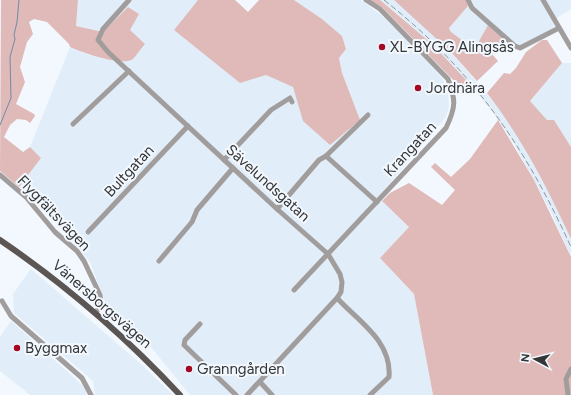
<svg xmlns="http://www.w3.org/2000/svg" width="571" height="395" font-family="Figtree,sans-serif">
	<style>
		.built { fill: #e1eef9 }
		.green { fill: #dfbab8 }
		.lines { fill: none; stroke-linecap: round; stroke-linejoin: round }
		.stream { stroke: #6f8ca4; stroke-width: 1 }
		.minor { stroke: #a19d9d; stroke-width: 5 }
		.major { stroke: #5b5554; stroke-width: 6 }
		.rail { stroke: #929699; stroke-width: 1; stroke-dasharray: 6 3; stroke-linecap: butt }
		.poi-dot { fill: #a40724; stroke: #f2f8fd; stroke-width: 1.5 }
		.labels { text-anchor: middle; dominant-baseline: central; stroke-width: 4; stroke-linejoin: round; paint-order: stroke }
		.poi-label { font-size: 15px; fill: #333537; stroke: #f2f8fd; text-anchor: start }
		.street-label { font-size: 15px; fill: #333537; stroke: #f2f8fd }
	</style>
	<rect width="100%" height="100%" fill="#f2f8fd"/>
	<!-- built -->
	<g class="built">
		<polygon points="78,0 198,0 174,30 240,82 266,75 293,87 298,100 342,73 339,58 346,48 342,36 322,19 294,0 361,0 384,17 442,77 448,91 449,107 446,117 378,197 409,227 380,258 414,294 433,395 190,395 150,346 105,302 90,262 68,234 19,187 41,158 30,147 70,47 89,55 104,57 111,25 104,32 76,26"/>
		<polygon points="380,0 394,0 420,22 451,52 498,107 524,146 549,192 571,239 571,257 552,214 515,145 494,114 469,83 432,44"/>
		<polygon points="466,0 571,0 571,9 552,21 555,27 514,51 488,25 478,43 470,46 451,32 449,28 468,6"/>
		<polygon points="562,63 571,63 571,147 554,120 547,120 530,101"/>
		<polygon points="31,269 142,365 173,395 95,395 93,381 14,313 13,294"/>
		<polygon points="11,321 71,375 85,388 87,395 30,395 0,371 0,337"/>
	</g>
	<!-- green -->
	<g class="green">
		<path d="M1 0H78L76 26 103 32 128 7 139 14 130 30 145 44C141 48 137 55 133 59 122 67 81 52 70 47L69 44 47 22 34 19 29 22 33 34 27 42 20 67 25 82 16 104 34 114 35 116 30 123 26 120 17 119 10 125 4 137 23 152 30 147 41 158 19 187 0 171Z"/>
		<polygon points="198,0 235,0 248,12 259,0 294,0 322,19 342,36 346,49 339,58 342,73 360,120 330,145 303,121 293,87 266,75 240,83 174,30"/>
		<polygon points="369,0 380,0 432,44 469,83 463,90 383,8"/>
		<polygon points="394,0 466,0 468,6 449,28 451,32 470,46 478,43 488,25 504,39 494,49 492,54 498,61 477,81 451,52"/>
		<path d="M542 40H547L562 63 530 101 547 120H554L571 147V239C547 187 522 138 487 93L504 73 510 74 516 68 526 52Z"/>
		<polygon points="498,120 534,180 571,257 571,395 433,395 414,294 380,258 409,227 382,201 390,193 409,183 442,205 455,190 431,167 435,163 451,177 470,159"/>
	</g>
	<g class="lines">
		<!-- stream -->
		<polyline class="stream" points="0,125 11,98 10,57 15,39 14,35 17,22 19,0"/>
		<!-- minor -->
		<g class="minor">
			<polyline points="129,0 103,29 98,40 108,52 277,209 328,254 340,274 342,282 341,292 337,298 247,395"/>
			<polyline points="468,0 472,8 515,46 520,48 559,28"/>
			<polyline points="543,0 571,48"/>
			<polyline points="73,124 129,71"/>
			<polyline points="326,156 368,115"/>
			<polyline points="224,160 271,110 290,98 292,102"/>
			<polyline points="0,175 26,197 55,232 77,251 84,261 100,295 101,303 96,313"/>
			<polyline points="277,209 319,160 326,156 377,202"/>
			<polyline points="88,232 188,126"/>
			<polyline points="159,261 192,222 197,210 233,168"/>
			<path d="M294 290 446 128C456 107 456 100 448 79L380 9 366 0"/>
			<path d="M337 298C359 322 392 341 389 377L370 395"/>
			<polyline points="2,301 11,316 82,378 91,395"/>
			<polyline points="200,324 185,340 184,345 236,395"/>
			<polyline points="260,382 272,395"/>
			<polyline points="568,395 566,379 571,369"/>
		</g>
		<!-- major -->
		<path class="major" d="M0 240C66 285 126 337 180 395"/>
		<!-- rail -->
		<path class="rail" d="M384 0C472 69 525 146 571 247"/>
	</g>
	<!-- markers -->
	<g class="poi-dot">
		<circle cx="382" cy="47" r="4"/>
		<circle cx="418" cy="88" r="4"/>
		<circle cx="17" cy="348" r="4"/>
		<circle cx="189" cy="369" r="4"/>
	</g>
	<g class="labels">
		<!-- poi labels -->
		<g class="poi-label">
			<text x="390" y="47">XL-BYGG Alingsås</text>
			<text x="426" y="88">Jordnära</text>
			<text x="25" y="348">Byggmax</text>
			<text x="197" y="369">Granngården</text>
		</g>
		<!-- street labels -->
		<g class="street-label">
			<text transform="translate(410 149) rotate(-47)">Krangatan</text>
			<text transform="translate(129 171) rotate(-47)">Bultgatan</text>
			<text transform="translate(268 183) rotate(42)">Sävelundsgatan</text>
			<text transform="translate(54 213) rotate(46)">Flygfältsvägen</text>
			<text transform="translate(102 304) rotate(41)">Vänersborgsvägen</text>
		</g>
	</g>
	<!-- north arrow -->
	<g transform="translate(535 359) rotate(277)" stroke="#f2f8fd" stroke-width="3" paint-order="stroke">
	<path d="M0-3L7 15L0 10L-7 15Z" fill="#333537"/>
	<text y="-6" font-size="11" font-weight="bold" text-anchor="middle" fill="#333537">N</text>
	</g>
</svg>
